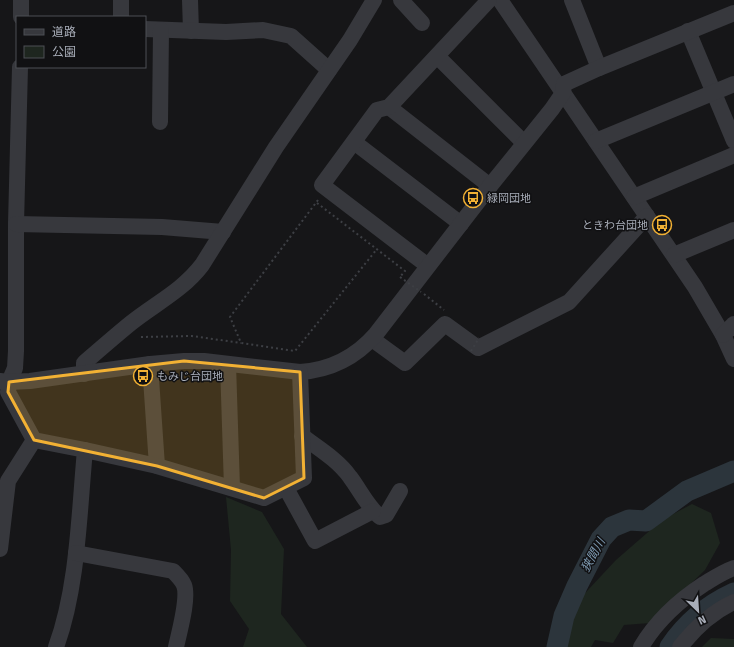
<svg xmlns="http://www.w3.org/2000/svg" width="734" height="647" font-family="'Fira Sans','Noto Sans JP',sans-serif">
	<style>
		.green { fill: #1e261f }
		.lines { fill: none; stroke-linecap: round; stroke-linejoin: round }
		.river { stroke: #2c353c; stroke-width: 21 }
		.path { stroke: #3d3f44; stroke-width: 2; stroke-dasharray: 2 3; stroke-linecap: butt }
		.minor { stroke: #37383d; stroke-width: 16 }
		.path-bridge { stroke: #3d3f44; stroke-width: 2; stroke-dasharray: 2 3; stroke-linecap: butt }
		.marked { fill: #f2b134; fill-opacity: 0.2; stroke: #f2b134; stroke-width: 3; stroke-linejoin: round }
		.labels { text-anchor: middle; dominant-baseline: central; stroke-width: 3; stroke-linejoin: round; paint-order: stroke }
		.poi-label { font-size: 11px; fill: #a8adb8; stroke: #111113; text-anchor: start }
		.water-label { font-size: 12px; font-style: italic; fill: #7f9bb3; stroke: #111113 }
	</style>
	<rect width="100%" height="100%" fill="#161618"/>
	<!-- green -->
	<g class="green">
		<polygon points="226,497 262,512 284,549 281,614 307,647 243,647 249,629 230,601 231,550"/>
		<polygon points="692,504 711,513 720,543 705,570 650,623 624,625 613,643 595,640 591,647 566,647 574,605 616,560 662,520"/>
		<polygon points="711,638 734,639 734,647 702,647"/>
	</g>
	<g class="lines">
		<!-- river -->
		<g class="river">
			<polyline points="557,647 564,616 577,586 601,539 612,527 629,520 646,521 687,491 734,471"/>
			<path d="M670 647C686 623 708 605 734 593"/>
		</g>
		<!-- path -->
		<g class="path">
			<polyline points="318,200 230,317 241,343 295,351 377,249"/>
			<polyline points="317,203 405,271 400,277"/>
			<polyline points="424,294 444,310"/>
			<polyline points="141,337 192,336 241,343"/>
		</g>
		<!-- minor -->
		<g class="minor">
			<polyline points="121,0 121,17"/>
			<polyline points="190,0 191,31"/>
			<polyline points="401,0 422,23"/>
			<polyline points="500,0 695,287 723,335 734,359"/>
			<polyline points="572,0 599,68"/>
			<polyline points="21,17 21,0"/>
			<polyline points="145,29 226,32 263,30 291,36 329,70"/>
			<polyline points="688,31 734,141"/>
			<polyline points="437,56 524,143"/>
			<path d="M20 67 16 224V351L15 368 9 382 8 392 34 440 85 450C79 513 78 587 56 647"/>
			<polyline points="389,107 490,186"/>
			<polyline points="160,122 161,30"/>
			<polyline points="596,141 734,84"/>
			<polyline points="354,142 461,224"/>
			<polyline points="634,197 734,155"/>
			<polyline points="16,224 162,227 223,232"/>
			<polyline points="674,255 734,230"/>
			<polyline points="428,266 322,185 377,110 389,107 489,0"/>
			<polyline points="723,335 734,324"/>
			<polyline points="372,339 405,363 445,324 478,348 569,302 647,216"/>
			<polyline points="150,364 157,466"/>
			<polyline points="228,364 232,488"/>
			<path d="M84 374V363C99 350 115 336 131 323 156 303 182 291 202 265L276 147 350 40 374 0"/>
			<path d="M0 381 9 382 30 381 150 364 184 361H204L300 372C331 370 356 357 376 334L490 186 552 109 563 93 564 84 599 68 734 13"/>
			<path d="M302 436C318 448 338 460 350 477 360 490 367 506 380 517L386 515 400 491"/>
			<polyline points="85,450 157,466 264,498 304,478 300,372"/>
			<polyline points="286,488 315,541 373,511"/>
			<polyline points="0,549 8,481 34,440"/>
			<path d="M76 553 173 571C177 575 182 580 184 585 189 598 179 633 176 647"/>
			<path d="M641 647C657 620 678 601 704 584 714 578 723 572 734 568"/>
			<path d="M680 647C695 628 712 612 734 602"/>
		</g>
		<!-- path-bridge -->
		<g class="path-bridge">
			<polyline points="400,277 421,292"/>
			<polyline points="471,351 479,338"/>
		</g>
	</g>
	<!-- marked area -->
	<path class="marked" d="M184 361 300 372 304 478 264 498 157 466 34 440 8 392 9 382Z"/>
	<!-- icons -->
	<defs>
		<g id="bus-ring" transform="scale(1)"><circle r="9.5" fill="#111113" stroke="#f2b134" stroke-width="1.5"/><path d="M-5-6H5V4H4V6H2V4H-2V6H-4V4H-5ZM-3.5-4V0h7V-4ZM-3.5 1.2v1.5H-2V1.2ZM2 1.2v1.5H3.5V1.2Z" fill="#f2b134"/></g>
	</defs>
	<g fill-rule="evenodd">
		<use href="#bus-ring" x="473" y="198"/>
		<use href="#bus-ring" x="662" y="225"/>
		<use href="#bus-ring" x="143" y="376"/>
	</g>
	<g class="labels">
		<!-- poi labels -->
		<g class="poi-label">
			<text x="487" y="198">緑岡団地</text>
			<text x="648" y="225" text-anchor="end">ときわ台団地</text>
			<text x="157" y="376">もみじ台団地</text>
		</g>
		<!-- water labels -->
		<g class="water-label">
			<text transform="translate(593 555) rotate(-61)">狭間川</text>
		</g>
	</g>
	<!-- legend -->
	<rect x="16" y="16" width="130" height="52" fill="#111113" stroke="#4d4f55"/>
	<rect x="24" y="29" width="20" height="6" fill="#37383d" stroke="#4d4f55"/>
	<text x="52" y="36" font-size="12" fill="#a8adb8">道路</text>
	<rect x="24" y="46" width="20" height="12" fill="#1e261f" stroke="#4d4f55"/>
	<text x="52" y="56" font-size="12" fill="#a8adb8">公園</text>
	<!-- north arrow -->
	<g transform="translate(698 611) rotate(155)" stroke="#111113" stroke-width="3" paint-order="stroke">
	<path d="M0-3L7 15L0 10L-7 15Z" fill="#a8adb8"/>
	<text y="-6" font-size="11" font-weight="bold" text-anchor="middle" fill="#a8adb8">N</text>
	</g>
</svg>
